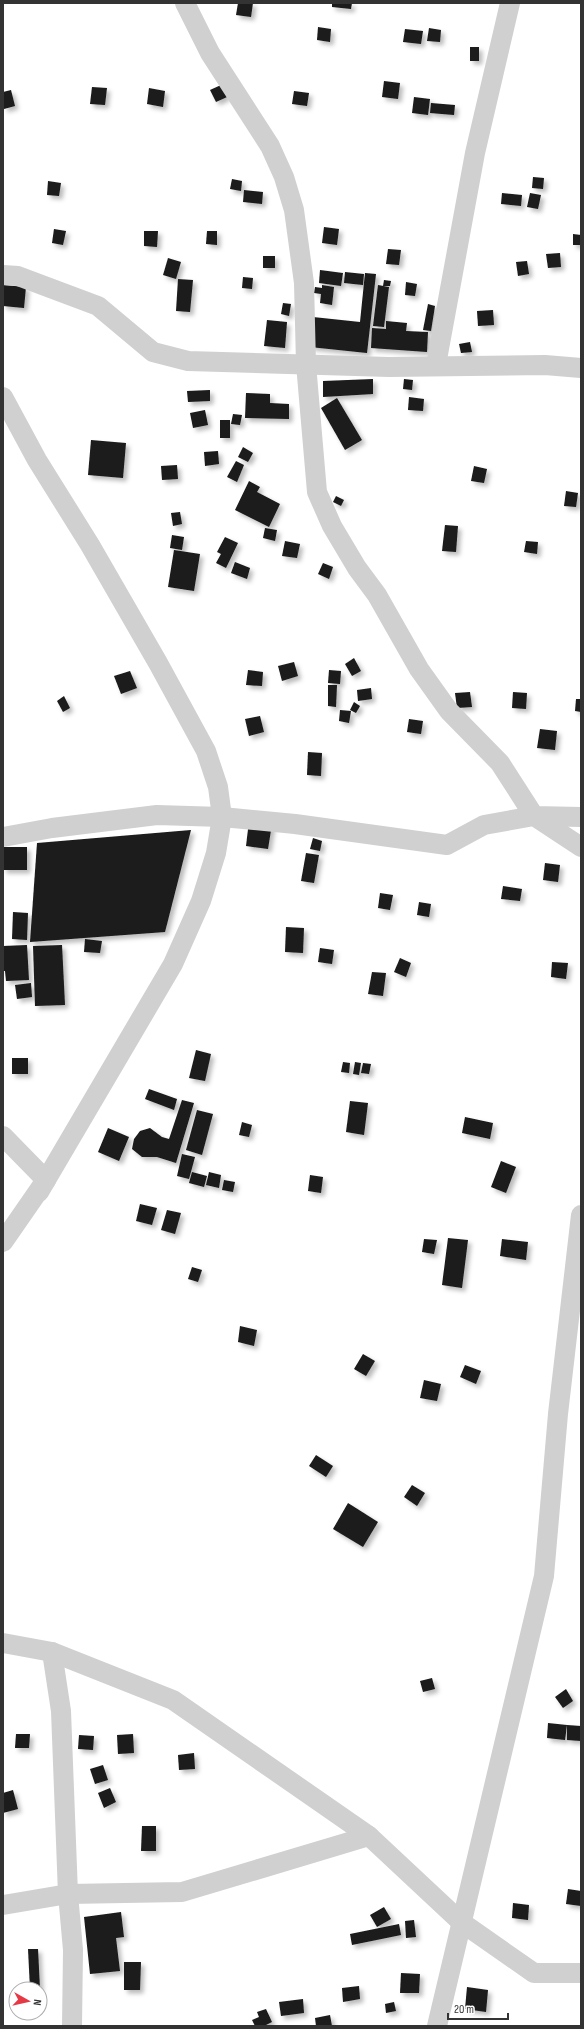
<svg xmlns="http://www.w3.org/2000/svg" width="584" height="2029" font-family="'Sofia Sans Condensed',sans-serif">
	<style>
		.building { fill: #1a1a1a; filter: url(#shadow) }
		.lines { fill: none; stroke-linecap: round; stroke-linejoin: round }
		.minor { stroke: #d0d0d0; stroke-width: 20 }
	</style>
	<defs>
		<filter id="shadow"><feDropShadow dx="3.5" dy="3.5" stdDeviation="2" flood-color="#0004"/></filter>
	</defs>
	<rect width="100%" height="100%" fill="#fff"/>
	<!-- building -->
	<g class="building">
		<polygon points="238,3 253,3 251,17 236,15"/>
		<polygon points="332,3 352,3 351,9 332,7"/>
		<polygon points="318,27 331,29 330,42 317,40"/>
		<polygon points="429,28 441,30 440,42 427,41"/>
		<polygon points="405,29 423,31 421,44 403,42"/>
		<rect x="470" y="47" width="9" height="14"/>
		<polygon points="384,81 400,83 398,99 382,97"/>
		<polygon points="221,85 227,97 216,102 210,90"/>
		<polygon points="92,87 107,88 105,105 90,104"/>
		<polygon points="149,88 165,91 163,107 147,104"/>
		<polygon points="11,90 15,106 4,109 3,92"/>
		<polygon points="294,91 309,93 307,106 292,104"/>
		<polygon points="414,97 430,99 428,115 412,113"/>
		<polygon points="431,103 455,105 454,115 430,113"/>
		<polygon points="533,177 544,178 543,189 532,188"/>
		<polygon points="232,179 242,181 241,191 230,189"/>
		<polygon points="48,181 61,183 59,196 47,195"/>
		<polygon points="244,190 263,192 262,204 243,202"/>
		<polygon points="502,193 522,195 521,206 501,204"/>
		<polygon points="530,193 541,195 538,209 527,207"/>
		<polygon points="324,227 339,229 337,245 322,243"/>
		<polygon points="54,229 66,231 63,245 52,243"/>
		<polygon points="144,231 158,231 157,247 144,246"/>
		<polygon points="207,231 217,231 217,245 206,244"/>
		<polygon points="573,234 581,235 581,245 573,245"/>
		<polygon points="388,249 401,250 399,265 386,264"/>
		<polygon points="560,253 561,267 548,268 546,254"/>
		<rect x="263" y="256" width="12" height="12"/>
		<polygon points="168,258 181,262 176,279 163,275"/>
		<polygon points="527,261 529,274 518,276 516,262"/>
		<polygon points="320,270 343,273 341,286 319,283"/>
		<polygon points="345,272 364,274 363,285 344,283"/>
		<polygon points="365,273 376,274 367,353 310,347 313,317 360,322"/>
		<polygon points="243,277 253,278 252,289 242,288"/>
		<polygon points="178,279 193,280 190,312 176,311"/>
		<polygon points="384,280 391,281 390,286 383,286"/>
		<polygon points="406,282 417,284 415,296 405,295"/>
		<polygon points="3,285 26,287 24,308 3,306"/>
		<polygon points="322,285 334,287 332,305 320,303 321,294 314,293 315,287 322,288"/>
		<polygon points="378,285 389,287 384,327 373,326"/>
		<polygon points="283,303 291,304 289,316 281,314"/>
		<polygon points="428,304 435,306 431,331 423,330"/>
		<polygon points="493,310 494,325 478,326 477,311"/>
		<polygon points="267,320 287,322 285,348 264,346"/>
		<polygon points="386,321 407,323 406,331 428,332 427,352 371,348 372,328 386,329"/>
		<polygon points="470,342 472,352 461,353 459,344"/>
		<polygon points="373,379 373,394 323,397 323,381"/>
		<polygon points="404,379 413,380 412,390 403,389"/>
		<polygon points="210,390 210,401 188,402 187,391"/>
		<polygon points="246,393 270,394 270,403 289,404 289,419 245,418"/>
		<polygon points="409,397 424,399 423,411 408,410"/>
		<polygon points="337,398 362,440 345,450 321,408"/>
		<polygon points="205,410 208,425 193,428 190,413"/>
		<polygon points="233,414 242,415 240,425 231,424"/>
		<rect x="220" y="420" width="10" height="18"/>
		<polygon points="91,440 126,443 123,478 88,475"/>
		<polygon points="243,447 253,453 248,462 238,457"/>
		<polygon points="218,451 219,464 205,466 204,452"/>
		<polygon points="236,461 244,465 237,482 227,477"/>
		<polygon points="177,465 178,479 162,480 161,466"/>
		<polygon points="474,466 487,469 484,483 471,481"/>
		<polygon points="249,481 260,487 257,492 280,504 269,527 235,510"/>
		<polygon points="566,491 578,493 576,507 564,506"/>
		<polygon points="336,496 344,500 341,506 333,502"/>
		<polygon points="180,512 182,524 173,526 171,513"/>
		<polygon points="445,525 458,526 456,552 442,551"/>
		<polygon points="265,528 277,530 275,541 263,538"/>
		<polygon points="172,535 184,537 182,550 170,548"/>
		<polygon points="225,537 238,543 226,568 216,563 221,554 217,552"/>
		<polygon points="285,541 300,544 297,558 282,556"/>
		<polygon points="526,541 538,542 537,554 524,552"/>
		<polygon points="174,550 200,554 194,591 168,587"/>
		<polygon points="235,562 250,568 247,579 231,573"/>
		<polygon points="323,563 333,567 329,579 318,574"/>
		<polygon points="354,658 361,671 352,676 345,664"/>
		<polygon points="294,662 298,676 282,681 278,666"/>
		<polygon points="248,670 263,672 262,686 246,685"/>
		<polygon points="329,670 341,671 340,684 328,683"/>
		<polygon points="130,671 137,688 121,694 114,676"/>
		<polygon points="328,685 337,685 336,707 328,706"/>
		<polygon points="371,688 372,699 358,701 357,690"/>
		<polygon points="470,692 472,707 457,708 455,693"/>
		<polygon points="513,692 527,693 526,709 512,708"/>
		<polygon points="64,696 70,708 63,712 57,701"/>
		<polygon points="576,699 581,699 581,712 575,711"/>
		<polygon points="354,702 360,706 356,713 350,710"/>
		<polygon points="340,710 351,711 349,723 339,721"/>
		<polygon points="260,716 264,732 249,736 245,719"/>
		<polygon points="409,719 423,721 421,734 407,732"/>
		<polygon points="540,729 557,731 555,750 537,748"/>
		<polygon points="308,752 322,753 321,776 307,775"/>
		<polygon points="249,821 272,824 268,849 246,846"/>
		<polygon points="191,830 165,932 30,942 37,843"/>
		<polygon points="313,838 322,841 320,851 310,849"/>
		<rect x="3" y="847" width="24" height="23"/>
		<polygon points="306,853 319,855 314,883 301,881"/>
		<polygon points="545,863 560,865 558,882 543,880"/>
		<polygon points="503,886 522,889 520,901 501,899"/>
		<polygon points="380,893 393,895 390,910 378,908"/>
		<polygon points="419,902 431,904 429,917 417,915"/>
		<polygon points="13,912 28,913 27,940 12,939"/>
		<polygon points="286,927 304,928 303,953 285,952"/>
		<polygon points="85,939 102,941 100,953 84,952"/>
		<polygon points="27,945 29,980 6,981 5,971 3,971 3,946"/>
		<polygon points="62,945 65,1005 35,1006 33,946"/>
		<polygon points="320,948 334,950 332,964 318,962"/>
		<polygon points="400,958 411,963 406,977 394,972"/>
		<polygon points="552,962 568,963 566,979 551,977"/>
		<polygon points="372,972 386,973 383,996 368,994"/>
		<polygon points="31,983 32,997 17,999 15,985"/>
		<polygon points="196,1050 211,1054 205,1081 189,1078"/>
		<rect x="12" y="1058" width="16" height="16"/>
		<polygon points="343,1062 350,1063 349,1073 341,1072"/>
		<polygon points="355,1062 361,1063 359,1075 353,1074"/>
		<polygon points="363,1063 371,1064 369,1074 361,1073"/>
		<polygon points="149,1089 177,1099 174,1110 145,1099"/>
		<polygon points="182,1100 194,1103 176,1163 157,1157 142,1157 132,1149 134,1139 140,1131 150,1128 162,1137 169,1139"/>
		<polygon points="350,1101 368,1103 364,1135 346,1132"/>
		<polygon points="197,1110 213,1114 202,1155 186,1150"/>
		<polygon points="465,1117 493,1123 490,1139 462,1133"/>
		<polygon points="242,1122 252,1125 249,1137 239,1135"/>
		<polygon points="108,1128 129,1137 119,1161 98,1152"/>
		<polygon points="182,1154 195,1157 189,1179 177,1176"/>
		<polygon points="501,1161 516,1167 506,1193 491,1187"/>
		<polygon points="192,1172 207,1176 204,1187 189,1183"/>
		<polygon points="209,1172 221,1175 219,1188 206,1185"/>
		<polygon points="310,1175 323,1177 321,1193 308,1191"/>
		<polygon points="224,1180 235,1182 233,1192 222,1190"/>
		<polygon points="140,1204 157,1208 152,1225 136,1221"/>
		<polygon points="167,1210 181,1213 175,1234 161,1230"/>
		<polygon points="448,1238 468,1240 462,1288 442,1285"/>
		<polygon points="424,1239 437,1240 434,1254 422,1252"/>
		<polygon points="502,1239 528,1242 526,1260 500,1256"/>
		<polygon points="192,1267 202,1270 198,1282 188,1279"/>
		<polygon points="240,1326 257,1330 254,1346 238,1342"/>
		<polygon points="363,1354 375,1361 366,1376 354,1369"/>
		<polygon points="465,1365 481,1371 476,1384 460,1377"/>
		<polygon points="424,1380 441,1384 437,1401 420,1398"/>
		<polygon points="316,1455 333,1466 326,1477 309,1466"/>
		<polygon points="412,1485 425,1493 417,1506 404,1497"/>
		<polygon points="348,1503 378,1522 363,1547 333,1529"/>
		<polygon points="432,1678 435,1689 423,1692 420,1681"/>
		<polygon points="566,1689 573,1701 563,1708 555,1697"/>
		<polygon points="548,1723 567,1725 565,1740 547,1738"/>
		<polygon points="567,1725 581,1726 581,1741 567,1740"/>
		<polygon points="16,1734 30,1734 29,1748 15,1748"/>
		<polygon points="133,1734 134,1753 118,1754 117,1735"/>
		<polygon points="79,1735 94,1736 93,1750 78,1749"/>
		<polygon points="194,1753 195,1769 179,1770 178,1755"/>
		<polygon points="103,1765 108,1780 95,1784 90,1769"/>
		<polygon points="110,1788 116,1802 104,1808 98,1793"/>
		<polygon points="13,1790 18,1809 3,1813 3,1793"/>
		<polygon points="142,1826 156,1826 156,1851 141,1851"/>
		<polygon points="568,1889 581,1891 581,1906 566,1904"/>
		<polygon points="513,1903 529,1905 528,1920 512,1918"/>
		<polygon points="384,1907 391,1919 377,1927 370,1915"/>
		<polygon points="121,1912 124,1937 116,1938 120,1971 90,1974 84,1917"/>
		<polygon points="414,1920 416,1937 406,1938 405,1921"/>
		<polygon points="399,1924 401,1935 352,1945 350,1934"/>
		<polygon points="28,1949 38,1949 40,1989 30,1989"/>
		<polygon points="124,1962 141,1962 140,1990 124,1990"/>
		<polygon points="401,1973 420,1974 419,1993 400,1993"/>
		<polygon points="359,1986 360,1999 343,2002 342,1988"/>
		<polygon points="467,1987 488,1990 486,2012 465,2009"/>
		<polygon points="303,1999 304,2013 281,2016 279,2002"/>
		<polygon points="394,2002 396,2011 386,2013 385,2004"/>
		<polygon points="266,2009 272,2022 264,2026 255,2026 252,2020 259,2017 257,2012"/>
		<polygon points="330,2015 332,2026 316,2026 315,2018"/>
	</g>
	<g class="lines">
		<!-- minor -->
		<g class="minor">
			<polyline points="185,3 210,53 270,146 284,177 294,210 304,283 306,364 317,492 332,526 357,568 377,595 419,669 449,711 500,763 534,816 581,817"/>
			<polyline points="3,275 18,276 98,306 153,352 188,361 389,367 545,365 581,368"/>
			<polyline points="436,365 475,153 510,3"/>
			<polyline points="3,397 37,460 90,545 158,663 206,751 218,787 222,817 216,853 201,901 173,964 46,1180 3,1242"/>
			<polyline points="3,837 52,828 157,815 222,817 295,824 447,845 484,825 534,816 581,847"/>
			<polyline points="3,1136 46,1180 39,1192"/>
			<polyline points="3,1643 52,1652 173,1700 369,1836 461,1922 534,1973 581,1973"/>
			<polyline points="52,1652 61,1711 68,1894 73,1950 72,2026"/>
			<polyline points="3,1905 68,1894 182,1892 369,1836"/>
			<polyline points="437,2026 544,1576 558,1414 581,1215"/>
		</g>
	</g>
	<!-- border -->
	<rect width="584" height="2029" fill="none" stroke="#333333" stroke-width="8"/>
	<!-- north arrow -->
	<g transform="translate(28 2001) rotate(98)"><circle r="19" fill="#ffffff" stroke="#adadad"/>
	<path d="M0-3L7 15L0 10L-7 15Z" fill="#e63946"/>
	<text y="-6" font-size="11" font-weight="bold" text-anchor="middle" fill="#333333">N</text>
	</g>
	<!-- scale -->
	<path d="M448 2013v6h60v-6" fill="none" stroke="#333333" stroke-width="2"/>
	<text x="454" y="2013" font-size="12" fill="#333333" stroke="#ffffff" stroke-width="3" paint-order="stroke">20 m</text>
</svg>
